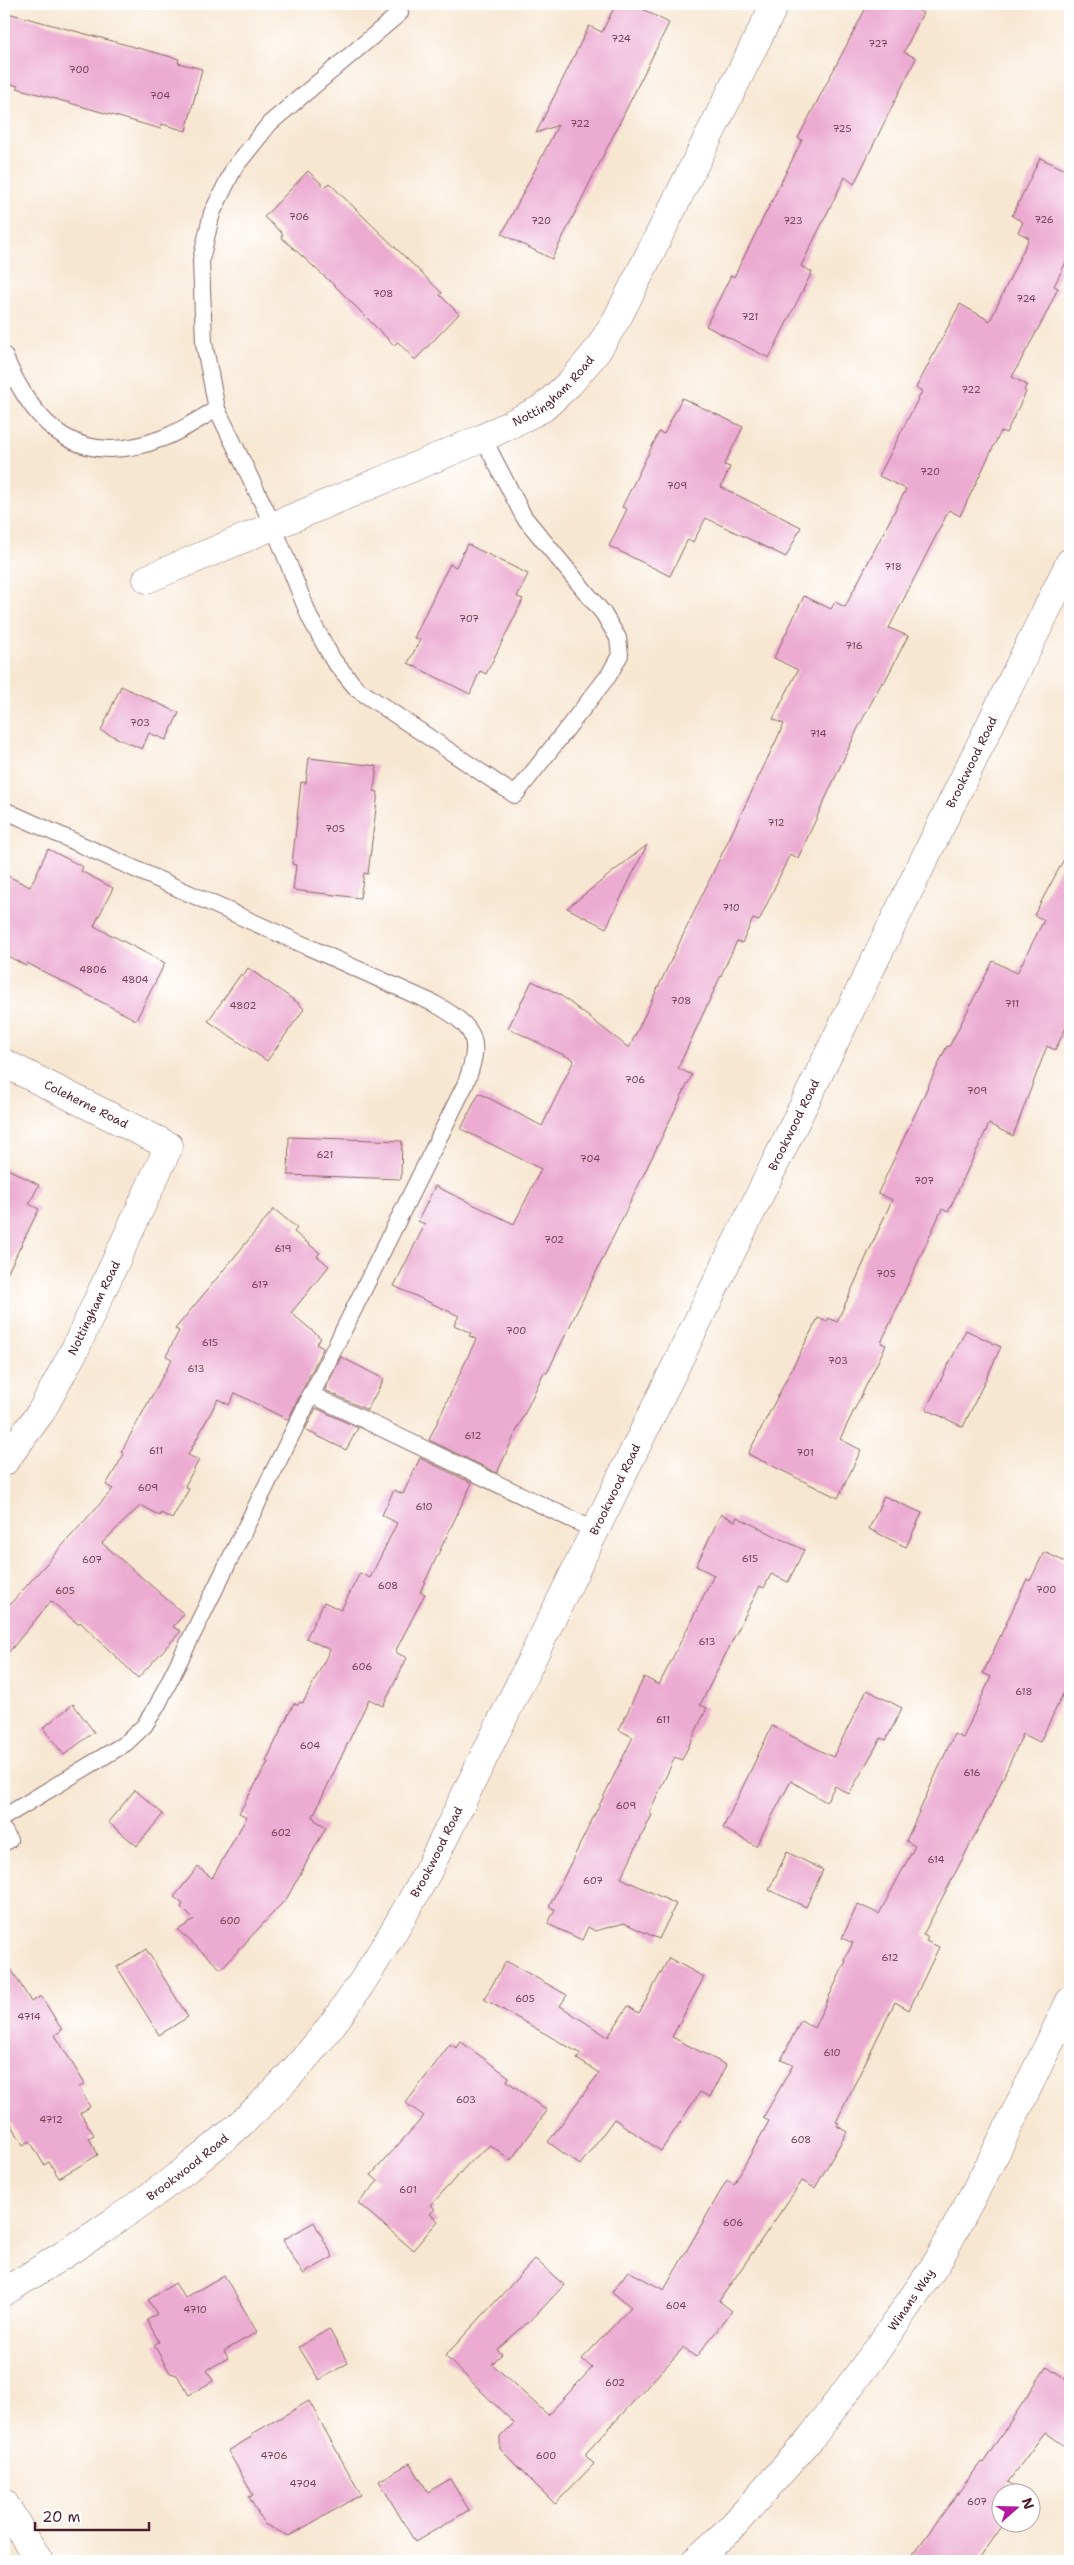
<svg xmlns="http://www.w3.org/2000/svg" width="1074" height="2565" font-family="'Shantell Sans',sans-serif">
	<style>
		.building { fill: #ecabd1 }
		.lines { fill: none; stroke-linecap: round; stroke-linejoin: round }
		.service-casing { stroke: #876565; stroke-width: 18 }
		.minor-casing { stroke: #876565; stroke-width: 29 }
		.primary-casing { stroke: #876565; stroke-width: 29 }
		.service { stroke: #fff; stroke-width: 16 }
		.minor { stroke: #fff; stroke-width: 28 }
		.primary { stroke: #fff; stroke-width: 28 }
		.labels { text-anchor: middle; dominant-baseline: central; stroke-width: 4; stroke-linejoin: round; paint-order: stroke }
		.number-label { font-size: 10px; fill: #724254 }
		.street-label { font-size: 12px; fill: #4a1f2b; stroke: #fff }
	</style>
	<rect width="100%" height="100%" fill="#fff"/>
	<filter id="ink" filterUnits="userSpaceOnUse"><feTurbulence type="fractalNoise" baseFrequency=".02" numOctaves="2"/><feDisplacementMap in="SourceGraphic" scale="10" xChannelSelector="R" yChannelSelector="G"/><feConvolveMatrix kernelMatrix="1 2 1 2 8 2 1 2 1" color-interpolation-filters="sRGB"/></filter>
	<filter id="wash" filterUnits="userSpaceOnUse"><feTurbulence type="fractalNoise" baseFrequency=".0096" numOctaves="4" result="noise"/><feDisplacementMap in="SourceGraphic" scale="20" xChannelSelector="R" yChannelSelector="G"/><feGaussianBlur stdDeviation="1.12" result="paint"/><feColorMatrix in="noise" values="0 0 0 0 0 0 0 0 0 0 0 0 0 0 0 0 0 1.4 0 .05"/><feComposite in="paint" operator="in"/></filter>
	<g filter="url(#wash)">
		<rect width="100%" height="100%" fill="#f7e7d2"/>
		<g id="blocks">
			<!-- building -->
			<g class="building">
				<polygon points="616,4 633,4 669,23 552,259 502,234 558,125 536,133 589,26 602,32"/>
				<polygon points="868,4 905,4 923,13 904,52 916,58 854,184 845,177 801,266 812,272 769,358 706,326 731,275 734,277 802,140 798,138"/>
				<polygon points="4,12 179,59 178,63 202,69 186,131 162,124 161,129 17,88 18,86 4,82"/>
				<polygon points="1040,158 1070,172 1070,254 1054,286 1058,288 1045,316 1012,377 1027,385 1024,390 1026,392 1006,433 1001,431 960,516 949,510 889,628 908,636 884,683 882,682 858,728 798,858 790,854 759,921 753,919 742,943 737,941 678,1068 692,1075 547,1373 544,1372 497,1473 429,1440 476,1339 469,1336 471,1333 454,1325 459,1316 394,1286 425,1224 418,1221 435,1186 514,1224 541,1169 461,1129 479,1093 542,1126 574,1060 508,1028 532,981 559,994 629,1048 784,724 773,719 798,670 774,658 804,596 831,609 835,602 845,607 906,489 879,476 922,391 916,388 960,304 990,321 1029,238 1018,232 1023,222 1012,216"/>
				<polygon points="308,171 325,187 329,183 442,293 440,295 459,314 415,360 398,342 394,345 335,286 281,237 283,234 264,217"/>
				<polygon points="682,398 743,427 724,465 730,467 721,487 801,527 786,557 706,518 693,542 688,539 670,576 609,546 627,509 622,507 659,432 664,434"/>
				<polygon points="467,544 528,574 517,597 523,599 516,614 486,674 480,671 470,694 408,663 420,640 414,638 438,587 450,564 456,567"/>
				<polygon points="121,686 179,713 166,740 149,733 142,749 101,731"/>
				<polygon points="309,758 377,766 374,791 378,792 368,874 364,873 360,898 293,890 296,865 292,864 298,810 301,782 306,783"/>
				<polygon points="647,845 606,928 567,908"/>
				<polygon points="1070,848 1070,1020 1055,1050 1047,1046 1013,1136 989,1124 948,1212 942,1209 881,1343 886,1345 840,1439 861,1450 838,1498 748,1454 818,1318 827,1322 829,1318 837,1322 892,1200 878,1193 947,1046 949,1047 993,961 1017,973 1044,920 1034,915"/>
				<polygon points="48,849 83,867 81,871 113,888 94,926 165,963 136,1020 27,963 26,966 4,954 4,874 30,887"/>
				<polygon points="248,968 298,1003 304,1009 267,1061 208,1021 241,974 243,976"/>
				<polygon points="289,1137 402,1141 401,1179 288,1175"/>
				<polygon points="4,1167 39,1185 29,1204 39,1209 4,1280"/>
				<polygon points="274,1209 297,1228 294,1232 320,1253 317,1256 329,1266 291,1313 321,1338 316,1344 323,1348 288,1420 235,1393 229,1405 218,1399 188,1455 199,1460 185,1486 189,1489 172,1519 161,1513 160,1516 141,1505 102,1543 184,1614 173,1627 181,1631 138,1678 80,1622 78,1624 51,1601 4,1658 4,1611 113,1489 106,1485 124,1454 121,1452 172,1359 166,1356 179,1331 175,1329"/>
				<polygon points="966,1330 1001,1347 963,1427 926,1409"/>
				<polygon points="341,1357 384,1379 367,1410 325,1390"/>
				<polygon points="316,1408 358,1428 346,1450 305,1430"/>
				<polygon points="420,1458 472,1483 420,1592 425,1594 395,1652 407,1658 383,1706 369,1699 313,1816 315,1820 326,1827 287,1898 221,1969 178,1930 194,1920 181,1907 183,1904 174,1897 198,1867 212,1878 247,1817 239,1813 268,1762 266,1761 294,1703 298,1705 300,1702 303,1703 330,1650 306,1638 324,1602 341,1610 360,1573 370,1578 397,1523 382,1515 394,1490 403,1494"/>
				<polygon points="884,1496 922,1513 906,1547 869,1529"/>
				<polygon points="721,1514 735,1521 737,1517 804,1550 788,1582 771,1574 764,1588 760,1586 700,1705 707,1708 682,1760 675,1757 649,1813 652,1815 621,1878 676,1904 659,1939 624,1923 595,1931 588,1927 582,1940 548,1924 555,1909 549,1907 633,1737 619,1730 644,1677 659,1685 714,1575 696,1566"/>
				<polygon points="1044,1552 1070,1564 1070,1679 1040,1742 1023,1734 991,1804 923,1935 928,1937 926,1941 939,1947 909,2010 895,2002 836,2122 839,2123 837,2126 847,2132 815,2188 802,2181 719,2301 732,2311 696,2357 683,2348 586,2453 586,2456 594,2464 555,2504 500,2449 500,2437 514,2423 445,2356 535,2259 564,2285 539,2312 497,2350 502,2354 492,2364 548,2415 592,2368 582,2359 631,2307 612,2292 628,2271 664,2290 727,2180 734,2184 769,2121 763,2118 793,2065 781,2060 801,2020 814,2028 846,1961 844,1960 853,1943 842,1938 858,1904 879,1914 915,1846 906,1841 954,1734 963,1738 991,1677 983,1673 1027,1579 1030,1581"/>
				<polygon points="867,1690 902,1708 886,1740 881,1738 849,1794 835,1786 826,1802 791,1781 756,1846 723,1828 772,1726 833,1757"/>
				<polygon points="73,1704 94,1732 64,1755 43,1728"/>
				<polygon points="135,1790 163,1814 137,1846 108,1822"/>
				<polygon points="787,1852 823,1870 806,1907 769,1890"/>
				<polygon points="146,1949 188,2017 159,2035 117,1967"/>
				<polygon points="4,1957 31,2002 41,1996 62,2030 55,2035 85,2084 79,2087 90,2107 80,2113 94,2135 89,2138 98,2155 59,2178 49,2162 44,2165 30,2141 23,2145 4,2111"/>
				<polygon points="669,1958 704,1977 672,2037 726,2065 710,2097 700,2092 661,2151 614,2119 580,2165 548,2142 599,2073 577,2059 581,2054 484,1999 506,1961 567,1995 560,2006 608,2037 628,2006 639,2013"/>
				<polygon points="460,2041 509,2077 507,2081 547,2111 511,2160 490,2145 469,2163 431,2205 435,2209 430,2214 438,2221 413,2250 358,2203 378,2181 371,2175 424,2116 406,2103 450,2044 456,2048"/>
				<polygon points="314,2222 333,2257 303,2274 283,2240"/>
				<polygon points="224,2275 257,2332 224,2351 228,2358 207,2370 213,2381 189,2395 177,2375 170,2373 154,2345 159,2342 147,2320 157,2314 148,2300 175,2283 185,2298"/>
				<polygon points="329,2329 348,2363 319,2380 299,2347"/>
				<polygon points="1047,2366 1070,2382 1070,2450 1045,2432 1008,2482 1023,2492 1002,2492 1002,2522 1005,2522 978,2561 908,2561 981,2462 983,2463"/>
				<polygon points="309,2401 361,2495 289,2536 264,2524 249,2497 253,2495 228,2451 253,2436 252,2434"/>
				<polygon points="410,2463 428,2492 450,2479 469,2510 415,2542 379,2481"/>
			</g>
		</g>
	</g>
	<g filter="url(#ink)">
		<use href="#blocks" fill-opacity="0" stroke="#876565" stroke-width="1"/>
		<g class="lines">
			<!-- service casing -->
			<g class="service-casing">
				<g id="service">
					<polyline points="396,4 400,13 270,123 234,168 212,213 201,260 204,343 217,409 273,525 310,618 333,660 357,689 515,795 609,675 620,655 618,638 603,613 524,517 483,438"/>
					<path d="M4 355C35 429 80 470 163 438 182 431 200 418 217 409"/>
					<path d="M4 810 435 1004C476 1027 483 1040 465 1085L157 1706 144 1726 126 1743 4 1817"/>
					<polyline points="310,1394 596,1531"/>
					<polyline points="4,1831 9,1840 4,1843"/>
				</g>
			</g>
			<!-- minor casing -->
			<g class="minor-casing">
				<g id="minor">
					<path id="s1" d="M147 579 483 438 543 408 570 383 597 351 618 317 775 4"/>
					<path id="s2" d="M4 1063 169 1146 75 1349 41 1412 4 1462"/>
					<path id="s3" d="M4 2292C128 2215 249 2138 337 2018 371 1972 399 1923 427 1873L1070 562"/>
					<path id="s4" d="M695 2561 731 2528 811 2438 879 2347 938 2261 995 2154 1070 2001"/>
				</g>
			</g>
			<!-- primary casing -->
			<g class="primary-casing">
				<polyline id="primary" points="4,2503 39,2561"/>
			</g>
			<!-- service -->
			<use href="#service" class="service"/>
			<!-- minor -->
			<use href="#minor" class="minor"/>
			<!-- primary -->
			<use href="#primary" class="primary"/>
		</g>
	</g>
	<g class="labels">
		<!-- number labels -->
		<g class="number-label">
			<text x="621" y="38">724</text>
			<text x="878" y="43">727</text>
			<text x="79" y="69">700</text>
			<text x="160" y="95">704</text>
			<text x="580" y="123">722</text>
			<text x="842" y="128">725</text>
			<text x="299" y="216">706</text>
			<text x="1044" y="219">726</text>
			<text x="541" y="220">720</text>
			<text x="793" y="220">723</text>
			<text x="383" y="293">708</text>
			<text x="1026" y="298">724</text>
			<text x="750" y="316">721</text>
			<text x="971" y="389">722</text>
			<text x="930" y="471">720</text>
			<text x="677" y="485">709</text>
			<text x="893" y="566">718</text>
			<text x="469" y="618">707</text>
			<text x="854" y="645">716</text>
			<text x="140" y="722">703</text>
			<text x="818" y="733">714</text>
			<text x="776" y="822">712</text>
			<text x="335" y="828">705</text>
			<text x="731" y="907">710</text>
			<text x="93" y="969">4806</text>
			<text x="135" y="979">4804</text>
			<text x="681" y="1000">708</text>
			<text x="1012" y="1003">711</text>
			<text x="243" y="1005">4802</text>
			<text x="635" y="1079">706</text>
			<text x="977" y="1090">709</text>
			<text x="325" y="1154">621</text>
			<text x="590" y="1158">704</text>
			<text x="924" y="1180">707</text>
			<text x="554" y="1239">702</text>
			<text x="283" y="1248">619</text>
			<text x="886" y="1273">705</text>
			<text x="260" y="1284">617</text>
			<text x="516" y="1330">700</text>
			<text x="210" y="1342">615</text>
			<text x="838" y="1360">703</text>
			<text x="196" y="1368">613</text>
			<text x="473" y="1435">612</text>
			<text x="156" y="1450">611</text>
			<text x="805" y="1452">701</text>
			<text x="148" y="1487">609</text>
			<text x="424" y="1506">610</text>
			<text x="750" y="1558">615</text>
			<text x="92" y="1559">607</text>
			<text x="388" y="1585">608</text>
			<text x="1046" y="1589">700</text>
			<text x="65" y="1590">605</text>
			<text x="707" y="1641">613</text>
			<text x="362" y="1666">606</text>
			<text x="1024" y="1691">618</text>
			<text x="663" y="1719">611</text>
			<text x="310" y="1745">604</text>
			<text x="972" y="1772">616</text>
			<text x="626" y="1805">609</text>
			<text x="281" y="1832">602</text>
			<text x="936" y="1859">614</text>
			<text x="593" y="1880">607</text>
			<text x="230" y="1920">600</text>
			<text x="890" y="1957">612</text>
			<text x="525" y="1998">605</text>
			<text x="29" y="2016">4714</text>
			<text x="832" y="2052">610</text>
			<text x="466" y="2099">603</text>
			<text x="51" y="2119">4712</text>
			<text x="801" y="2139">608</text>
			<text x="408" y="2189">601</text>
			<text x="733" y="2222">606</text>
			<text x="676" y="2305">604</text>
			<text x="195" y="2309">4710</text>
			<text x="615" y="2382">602</text>
			<text x="274" y="2455">4706</text>
			<text x="546" y="2455">600</text>
			<text x="303" y="2483">4704</text>
			<text x="977" y="2501">607</text>
		</g>
		<!-- street labels -->
		<g class="street-label">
			<text stroke="none"><textPath href="#s1" startOffset="450">Nottingham Road</textPath></text>
			<text stroke="none"><textPath href="#s3" startOffset="1842">Brookwood Road</textPath></text>
			<text stroke="none"><textPath href="#s2" startOffset="92">Coleherne Road</textPath></text>
			<text stroke="none"><textPath href="#s3" startOffset="1438">Brookwood Road</textPath></text>
			<text transform="translate(94 1308) rotate(-64)">Nottingham Road</text>
			<text stroke="none"><textPath href="#s3" startOffset="1032">Brookwood Road</textPath></text>
			<text stroke="none"><textPath href="#s3" startOffset="628">Brookwood Road</textPath></text>
			<text stroke="none"><textPath href="#s3" startOffset="222">Brookwood Road</textPath></text>
			<text stroke="none"><textPath href="#s4" startOffset="340">Winans Way</textPath></text>
		</g>
	</g>
	<!-- margin -->
	<rect width="1074" height="2565" fill="none" stroke="#fff" stroke-width="20"/>
	<!-- north arrow -->
	<g transform="translate(1016 2508) rotate(70)"><circle r="24" fill="#ffffff" stroke="#b7a5aa"/>
	<path d="M0-4L9 19L0 12L-9 19Z" fill="#b5179e"/>
	<text y="-8" font-size="14" font-weight="bold" text-anchor="middle" fill="#4a1f2b">N</text>
	</g>
	<!-- scale -->
	<path d="M35 2522v8h114v-8" fill="none" stroke="#4a1f2b" stroke-width="2.5"/>
	<text x="42" y="2522" font-size="15" fill="#4a1f2b" stroke="#ffffff" stroke-width="4" paint-order="stroke">20 m</text>
</svg>
